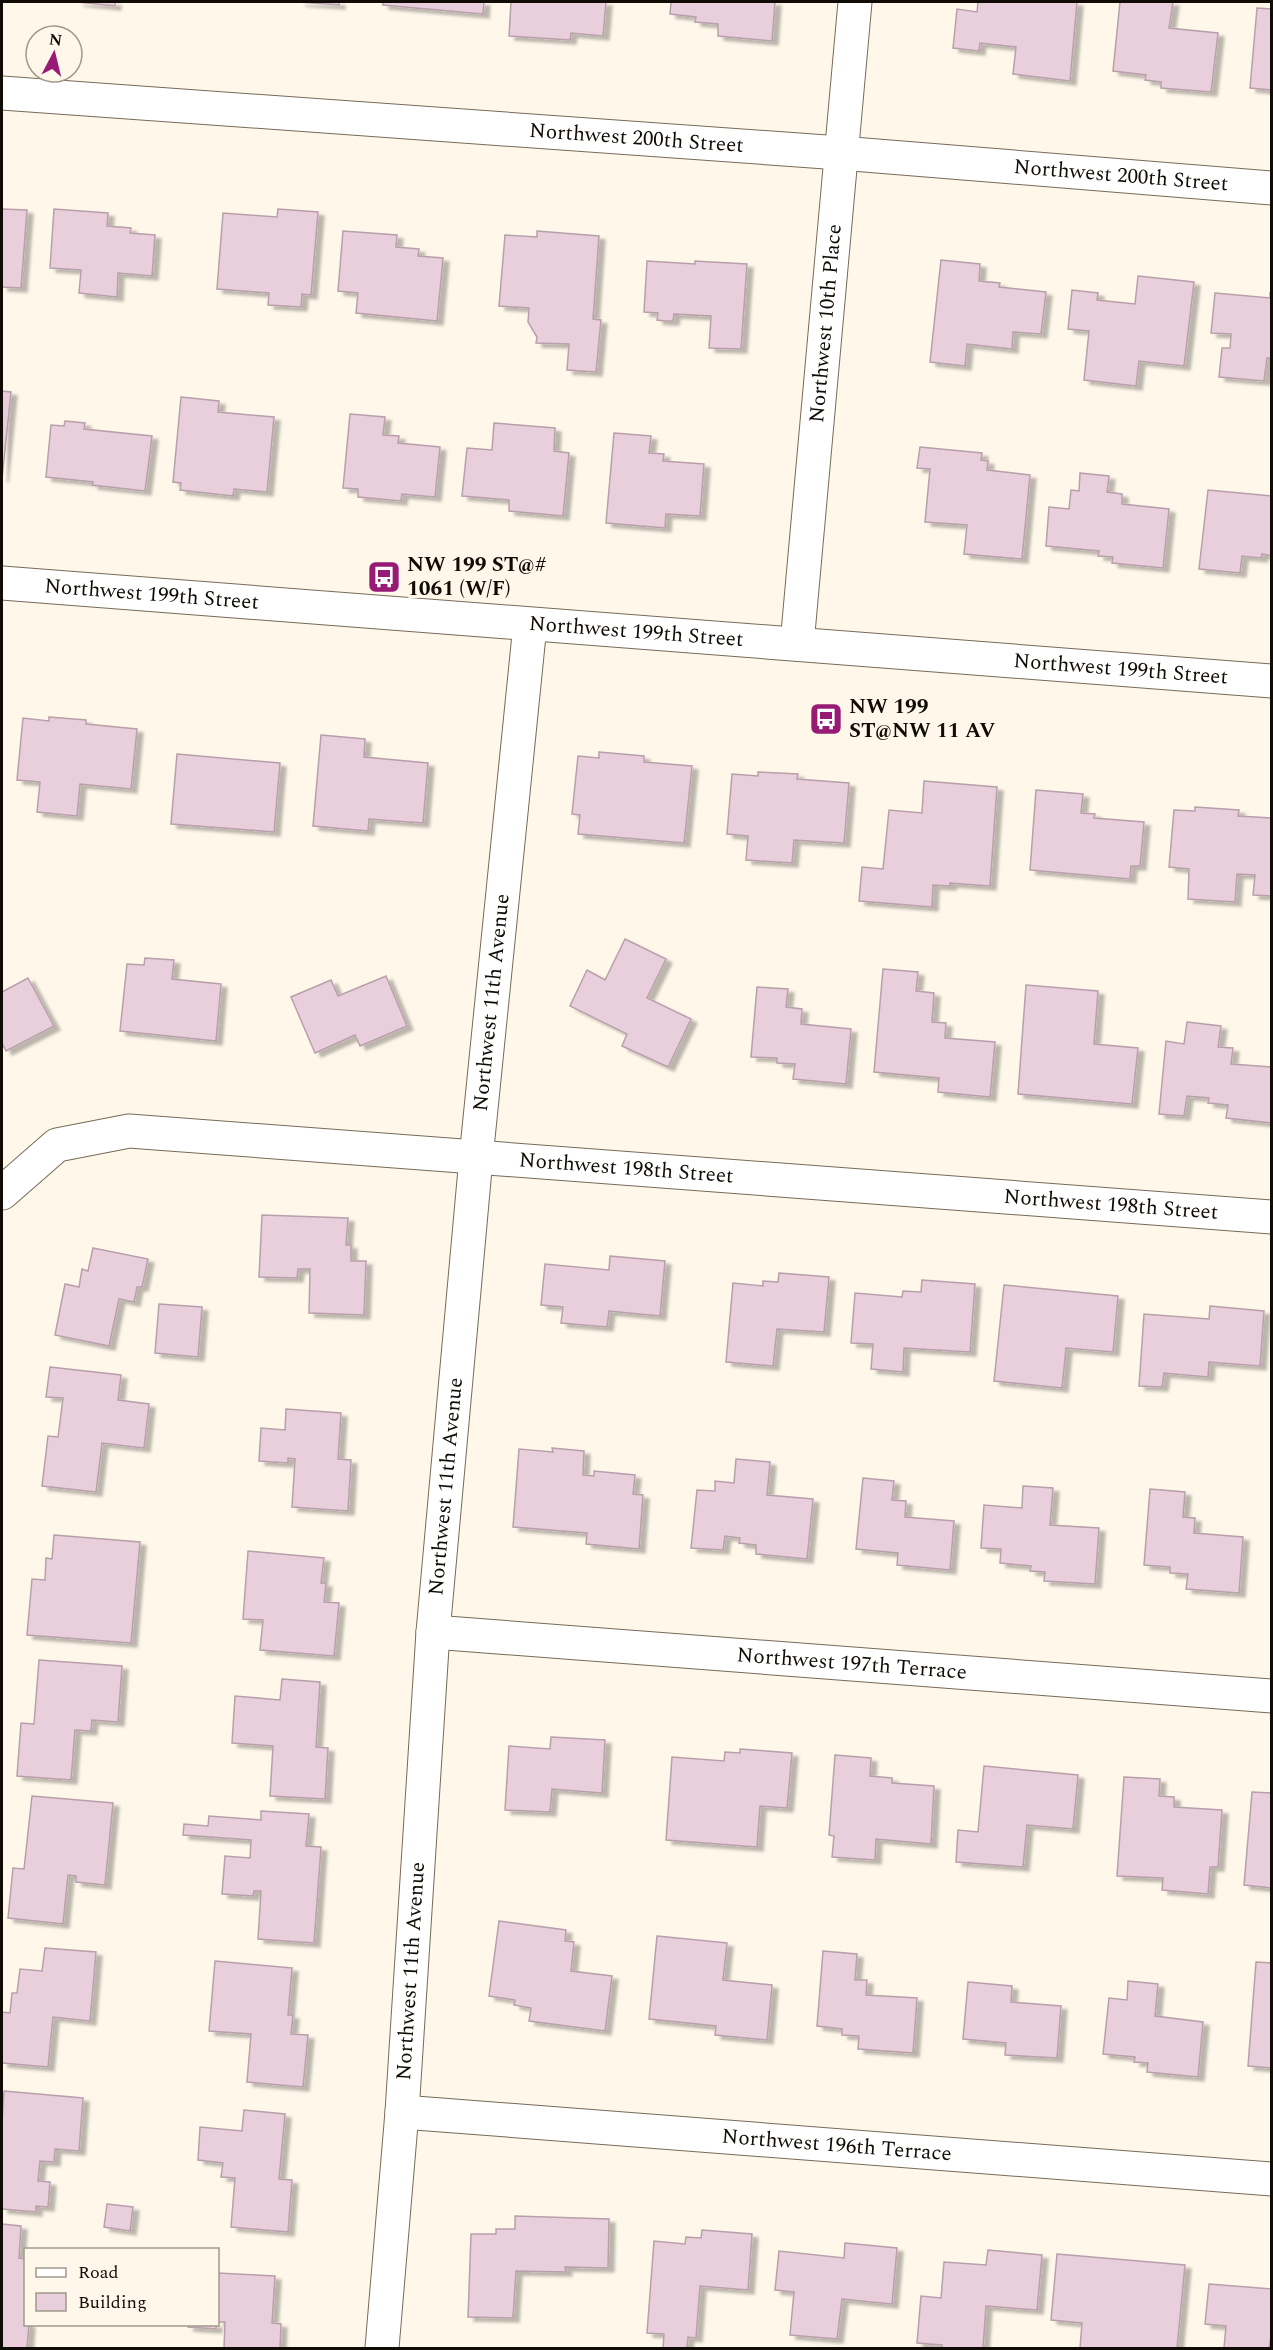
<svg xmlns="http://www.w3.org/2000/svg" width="1273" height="2350" font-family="Spectral,serif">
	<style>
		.building { fill: #e8cfdb; stroke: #b8a0ab; stroke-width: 1.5; filter: url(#shadow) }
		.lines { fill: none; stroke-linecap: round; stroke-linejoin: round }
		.minor-casing { stroke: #766b58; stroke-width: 35 }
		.primary-casing { stroke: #766b58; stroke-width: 35 }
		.minor { stroke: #fff; stroke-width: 33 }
		.primary { stroke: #fff; stroke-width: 33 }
		.labels { text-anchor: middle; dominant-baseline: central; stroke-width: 6; stroke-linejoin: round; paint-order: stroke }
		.street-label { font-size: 21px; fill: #100c05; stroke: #fff7ea }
		.poi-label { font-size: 21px; font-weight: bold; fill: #100c05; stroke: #fff7ea; text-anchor: start }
	</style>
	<defs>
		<filter id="shadow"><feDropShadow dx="6" dy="4" stdDeviation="1.5" flood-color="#0004"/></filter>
	</defs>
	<rect width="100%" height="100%" fill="#fff7ea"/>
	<!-- building -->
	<g class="building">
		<polygon points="77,2 115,2 115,6"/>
		<polygon points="299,2 339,2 339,5"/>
		<polygon points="383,2 484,2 483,14 383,5"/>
		<polygon points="511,2 606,2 603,36 571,33 570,40 509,36"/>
		<polygon points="671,2 775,2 772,41 718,36 718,24 695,22 696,17 670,14"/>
		<polygon points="978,2 1077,2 1070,81 1013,74 1016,47 980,43 979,51 953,48 957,9 977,12"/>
		<polygon points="1120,2 1173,2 1169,28 1218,33 1211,92 1161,88 1161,82 1145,80 1146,75 1113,71"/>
		<polygon points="1257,8 1272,9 1272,90 1250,88"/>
		<polygon points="2,209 27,210 21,288 2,287"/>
		<polygon points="54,209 108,213 107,226 131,228 130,233 155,235 152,276 118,273 117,297 79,293 81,270 50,268"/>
		<polygon points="278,209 318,212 311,295 302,294 301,307 268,305 269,293 217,289 223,213 277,217"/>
		<polygon points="343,231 397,235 396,247 419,249 418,256 443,258 437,321 356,313 358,293 338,291"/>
		<polygon points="537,231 599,236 593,319 601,320 596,372 567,370 569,344 536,343 537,337 528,322 529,308 499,306 505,235 537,237"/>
		<polygon points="941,260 980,264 979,281 1000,283 999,287 1046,292 1041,334 1013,332 1012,349 967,344 965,366 930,362"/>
		<polygon points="647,261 695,264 695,261 747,264 741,349 709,348 711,316 674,314 673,321 665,321 657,320 658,313 644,312"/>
		<polygon points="1138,276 1194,282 1184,366 1139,361 1136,386 1084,380 1089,331 1068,329 1072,290 1098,293 1097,300 1135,304"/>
		<polygon points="1215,293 1270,298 1270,293 1272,293 1272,358 1267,358 1264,381 1219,377 1222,348 1230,348 1231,334 1211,333"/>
		<polygon points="2,391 11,392 2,479"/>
		<polygon points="181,397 219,401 218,412 274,417 267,492 234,489 233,496 180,490 181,483 173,482"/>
		<polygon points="350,414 385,417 383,435 399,436 398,443 440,447 435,497 402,494 401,501 358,497 358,489 343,488"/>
		<polygon points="65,421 85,423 84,429 152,436 145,491 92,485 93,482 46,477 51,425 64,426"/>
		<polygon points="494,423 555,428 554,451 569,453 563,516 509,511 509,500 462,496 467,448 492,450"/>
		<polygon points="614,433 651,436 649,453 664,454 663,461 704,464 700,516 666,514 665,528 606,523"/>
		<polygon points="920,447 982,453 981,460 988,461 987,470 1030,475 1022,559 964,554 967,525 925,522 930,469 917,468"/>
		<polygon points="1080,473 1109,476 1107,492 1122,494 1122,504 1169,509 1163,568 1112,563 1113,557 1098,556 1099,551 1046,546 1049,507 1069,509 1071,490 1079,491"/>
		<polygon points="1208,490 1272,496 1272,556 1262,554 1261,558 1242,556 1240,573 1199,569"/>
		<polygon points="49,717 86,720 86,724 137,729 131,789 80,784 77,816 37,812 40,782 17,780 23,718 49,721"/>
		<polygon points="321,735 365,739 364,757 428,763 423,823 369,819 368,831 313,826"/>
		<polygon points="599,752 644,756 644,762 692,766 684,843 578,834 580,815 572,814 578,756 599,758"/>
		<polygon points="177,754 280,763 274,832 171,824"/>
		<polygon points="758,772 798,774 797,779 849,783 844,843 794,840 792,863 746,860 748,836 727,834 732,774 758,776"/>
		<polygon points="924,781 997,787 990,886 950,883 950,886 933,885 932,907 859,901 862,867 883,869 889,810 922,813"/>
		<polygon points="1036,790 1083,794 1081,813 1095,814 1094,818 1144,822 1140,866 1131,866 1130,879 1030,870"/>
		<polygon points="1195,807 1239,810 1238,816 1272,818 1272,896 1253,895 1255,875 1237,874 1235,902 1188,899 1189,869 1169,867 1174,810 1195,811"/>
		<polygon points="625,939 666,959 647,998 691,1019 668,1067 622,1046 627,1034 570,1006 587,970 605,980"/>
		<polygon points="145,958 174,960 172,979 221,984 216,1041 120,1031 127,964 144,965"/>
		<polygon points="883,969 918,972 916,991 934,993 932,1022 946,1023 945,1038 995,1042 990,1097 938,1092 939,1078 874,1072"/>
		<polygon points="386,976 407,1026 360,1046 355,1035 315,1053 291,997 331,980 338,996"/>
		<polygon points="28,978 54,1026 6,1051 2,1043 2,992"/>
		<polygon points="1026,985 1098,991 1094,1044 1138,1048 1132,1104 1018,1094"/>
		<polygon points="757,987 788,989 786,1007 802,1009 801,1024 851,1029 846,1084 793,1079 795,1064 777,1063 777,1058 751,1057"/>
		<polygon points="1187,1022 1221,1026 1218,1047 1233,1048 1231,1064 1272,1067 1272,1123 1226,1118 1228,1105 1208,1103 1209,1098 1187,1096 1184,1116 1159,1114 1166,1041 1184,1044"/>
		<polygon points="262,1215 348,1218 346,1245 351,1245 351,1261 366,1261 364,1315 309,1313 310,1269 298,1269 297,1278 259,1277"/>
		<polygon points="93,1248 148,1259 142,1287 137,1287 134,1302 119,1299 109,1346 55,1335 65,1284 79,1287 82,1269 88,1271"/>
		<polygon points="610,1256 665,1261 660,1316 609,1311 607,1327 561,1323 563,1307 541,1305 545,1264 609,1270"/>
		<polygon points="779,1273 829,1277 824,1332 777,1329 773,1366 726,1362 733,1283 763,1286 763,1281 778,1282"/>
		<polygon points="922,1280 975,1284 970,1352 904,1348 903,1372 871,1369 873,1344 851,1343 855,1293 902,1297 903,1291 921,1292"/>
		<polygon points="1004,1285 1118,1296 1113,1352 1066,1348 1062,1388 994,1381"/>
		<polygon points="159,1304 202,1307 198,1357 155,1353"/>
		<polygon points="1210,1306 1264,1311 1260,1366 1209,1362 1208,1377 1164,1373 1162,1387 1139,1386 1144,1314 1209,1319"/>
		<polygon points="50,1367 121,1375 118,1400 149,1404 144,1448 102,1443 96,1492 42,1486 48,1436 58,1437 63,1398 46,1397"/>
		<polygon points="286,1409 341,1413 338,1459 351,1460 348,1511 292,1507 295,1459 288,1458 288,1463 259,1461 261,1428 285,1430"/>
		<polygon points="552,1448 584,1451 583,1475 594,1476 594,1471 635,1475 633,1494 643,1495 639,1549 586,1544 587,1533 513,1527 519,1449 553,1452"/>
		<polygon points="736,1459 770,1462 767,1495 813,1499 807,1559 756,1554 756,1545 739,1543 740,1538 725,1536 723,1550 691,1548 697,1490 715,1491 715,1481 734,1483"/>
		<polygon points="863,1478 894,1481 892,1500 906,1501 905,1517 954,1521 950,1570 897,1565 898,1553 856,1549"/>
		<polygon points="1023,1486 1053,1488 1050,1525 1099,1528 1095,1584 1044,1581 1045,1572 1030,1571 1031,1566 1000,1563 1001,1549 981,1548 984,1505 1022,1508"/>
		<polygon points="1150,1489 1185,1492 1183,1517 1195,1518 1194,1533 1243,1537 1239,1593 1186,1589 1188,1574 1170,1573 1170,1567 1144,1565"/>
		<polygon points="54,1535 140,1542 131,1643 27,1635 32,1579 45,1580 46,1558 52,1559"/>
		<polygon points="248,1551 324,1558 321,1583 326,1583 324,1602 339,1603 334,1656 260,1650 263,1620 243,1619"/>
		<polygon points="39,1660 122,1666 118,1722 92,1720 91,1731 75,1730 71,1780 17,1776 21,1723 34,1724"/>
		<polygon points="282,1679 320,1682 316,1747 328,1748 325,1799 270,1796 273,1746 232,1743 235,1696 280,1700"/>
		<polygon points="551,1737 605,1740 602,1793 552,1789 550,1812 505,1810 509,1746 550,1749"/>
		<polygon points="740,1749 792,1753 787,1808 760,1806 757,1847 666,1840 672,1757 724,1761 725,1752 740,1753"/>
		<polygon points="835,1755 871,1758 870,1776 892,1778 892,1783 934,1786 931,1844 876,1839 875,1860 832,1857 834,1836 829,1835"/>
		<polygon points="984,1766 1078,1775 1073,1829 1027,1825 1023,1867 956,1862 958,1830 978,1832"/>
		<polygon points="1124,1777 1160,1779 1159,1796 1174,1797 1174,1807 1222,1810 1218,1867 1210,1867 1208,1894 1162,1890 1163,1878 1117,1876"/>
		<polygon points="1252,1792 1272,1793 1272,1888 1244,1885"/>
		<polygon points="32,1796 113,1803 105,1885 76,1882 76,1876 68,1875 63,1924 8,1918 13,1868 24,1869"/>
		<polygon points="261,1811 309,1814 306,1846 321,1847 314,1943 258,1939 261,1891 254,1891 253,1896 222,1894 225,1856 250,1858 251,1840 183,1835 184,1824 208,1826 209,1816 261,1820"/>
		<polygon points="499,1921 566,1930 565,1941 574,1942 571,1971 612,1976 605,2031 529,2021 531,2008 514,2005 515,2000 489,1996"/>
		<polygon points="657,1936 727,1943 723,1980 772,1985 767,2040 715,2035 716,2026 649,2019"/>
		<polygon points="45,1948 96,1952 90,2021 53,2017 48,2067 2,2063 2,2012 10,2013 12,1993 17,1993 20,1969 42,1971"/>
		<polygon points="823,1951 857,1954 855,1980 867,1980 866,1995 917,1998 913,2053 858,2049 859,2036 842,2035 842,2029 817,2026"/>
		<polygon points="215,1961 292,1968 288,2015 293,2015 291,2034 308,2035 303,2087 247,2082 251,2034 209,2031"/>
		<polygon points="1256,1962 1272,1963 1272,2068 1248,2066"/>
		<polygon points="1128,1981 1158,1984 1155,2016 1203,2022 1198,2077 1147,2072 1148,2063 1134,2062 1135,2057 1103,2054 1109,1998 1127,2000"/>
		<polygon points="968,1982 1012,1986 1011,2002 1061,2006 1057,2058 1005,2055 1006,2043 963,2039"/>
		<polygon points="4,2091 83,2098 79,2151 55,2149 54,2162 40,2161 38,2181 50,2182 48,2207 36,2206 36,2212 2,2209 2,2123"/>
		<polygon points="244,2110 285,2114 279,2179 292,2180 288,2232 231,2227 235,2178 221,2177 223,2163 198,2160 200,2127 242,2131"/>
		<polygon points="107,2204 133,2207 130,2231 104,2227"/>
		<polygon points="515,2216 609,2219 608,2268 565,2267 566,2272 516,2271 513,2318 468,2317 471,2234 496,2234 496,2229 515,2229"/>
		<polygon points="2,2224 21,2226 19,2258 26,2259 26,2324 29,2324 27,2348 2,2348"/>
		<polygon points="702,2230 752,2234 748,2290 700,2286 696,2338 688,2337 687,2348 663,2348 664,2334 647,2333 654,2241 685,2244 686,2237 701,2238"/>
		<polygon points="845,2243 897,2248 892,2304 842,2299 837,2339 790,2335 794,2292 775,2290 779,2251 844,2258"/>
		<polygon points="988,2250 1042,2255 1037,2310 986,2306 983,2348 942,2348 942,2345 917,2343 921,2296 941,2298 944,2262 986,2265"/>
		<polygon points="1057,2254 1185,2265 1177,2348 1080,2348 1082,2323 1051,2320"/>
		<polygon points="218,2273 275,2276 272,2323 281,2324 280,2348 224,2348 225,2322 218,2322"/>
		<polygon points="1209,2284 1272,2289 1272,2331 1269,2348 1224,2348 1226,2326 1205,2324"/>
		<polygon points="188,2324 216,2324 216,2329 188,2327"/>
	</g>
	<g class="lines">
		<!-- minor casing -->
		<g class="minor-casing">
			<g id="minor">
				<path id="s1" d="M2 93 840 153 1272 188"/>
				<path id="s2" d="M797 644 855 2"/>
				<path id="s3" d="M2 1193 57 1145 129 1131 1272 1217"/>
				<path id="s4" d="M433 1632 1272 1696"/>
				<path id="s5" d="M402 2112 1272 2179"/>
				<path id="s6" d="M382 2348 402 2112 433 1632 476 1158 530 625"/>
			</g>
		</g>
		<!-- primary casing -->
		<g class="primary-casing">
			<g id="primary">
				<path id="s7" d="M2 583 1272 681"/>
			</g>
		</g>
		<!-- minor -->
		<use href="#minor" class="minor"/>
		<!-- primary -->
		<use href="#primary" class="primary"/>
	</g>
	<!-- icons -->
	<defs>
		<g id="bus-square" transform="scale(1.725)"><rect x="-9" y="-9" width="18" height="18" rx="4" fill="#971b74" stroke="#fff7ea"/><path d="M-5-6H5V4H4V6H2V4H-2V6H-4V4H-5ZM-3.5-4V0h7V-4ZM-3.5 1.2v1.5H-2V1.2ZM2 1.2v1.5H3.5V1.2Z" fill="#fff"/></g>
	</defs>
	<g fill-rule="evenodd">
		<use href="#bus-square" x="384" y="577"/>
		<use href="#bus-square" x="826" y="719"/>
	</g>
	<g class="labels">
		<!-- street labels -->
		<g class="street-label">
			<text stroke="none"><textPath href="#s1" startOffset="636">Northwest 200th Street</textPath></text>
			<text stroke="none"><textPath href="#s1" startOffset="1122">Northwest 200th Street</textPath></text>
			<text stroke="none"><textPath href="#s2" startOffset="322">Northwest 10th Place</textPath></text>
			<text stroke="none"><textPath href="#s7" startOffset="150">Northwest 199th Street</textPath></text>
			<text stroke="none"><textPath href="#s7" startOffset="636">Northwest 199th Street</textPath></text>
			<text stroke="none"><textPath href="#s7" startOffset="1122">Northwest 199th Street</textPath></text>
			<text stroke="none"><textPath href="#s6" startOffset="1350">Northwest 11th Avenue</textPath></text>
			<text stroke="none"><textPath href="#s3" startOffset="645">Northwest 198th Street</textPath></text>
			<text stroke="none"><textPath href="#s3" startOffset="1131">Northwest 198th Street</textPath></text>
			<text stroke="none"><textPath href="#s6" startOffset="864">Northwest 11th Avenue</textPath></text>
			<text stroke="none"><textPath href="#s4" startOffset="420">Northwest 197th Terrace</textPath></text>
			<text stroke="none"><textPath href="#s6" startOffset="378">Northwest 11th Avenue</textPath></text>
			<text stroke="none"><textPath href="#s5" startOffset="436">Northwest 196th Terrace</textPath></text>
		</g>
		<!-- poi labels -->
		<g class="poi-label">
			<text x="407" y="565">NW 199 ST@#<tspan x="407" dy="24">1061 (W/F)</tspan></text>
			<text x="849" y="707">NW 199<tspan x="849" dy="24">ST@NW 11 AV</tspan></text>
		</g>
	</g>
	<!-- border -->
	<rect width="1273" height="2350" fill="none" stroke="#100c05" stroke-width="6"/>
	<!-- legend -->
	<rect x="24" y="2248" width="195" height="78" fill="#fff7ea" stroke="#9f998e" stroke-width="1.5"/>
	<rect x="36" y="2268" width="30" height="9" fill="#ffffff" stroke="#9f998e" stroke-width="1.5"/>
	<text x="78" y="2278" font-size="18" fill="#100c05">Road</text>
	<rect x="36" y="2293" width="30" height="18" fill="#e8cfdb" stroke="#9f998e" stroke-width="1.5"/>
	<text x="78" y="2308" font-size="18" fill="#100c05">Building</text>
	<!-- north arrow -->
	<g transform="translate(54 54) rotate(7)"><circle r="28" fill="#fff7ea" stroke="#9f998e" stroke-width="1.5"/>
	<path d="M0-4.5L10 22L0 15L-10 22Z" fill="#971b74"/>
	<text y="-9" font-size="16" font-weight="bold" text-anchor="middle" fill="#100c05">N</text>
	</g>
</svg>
